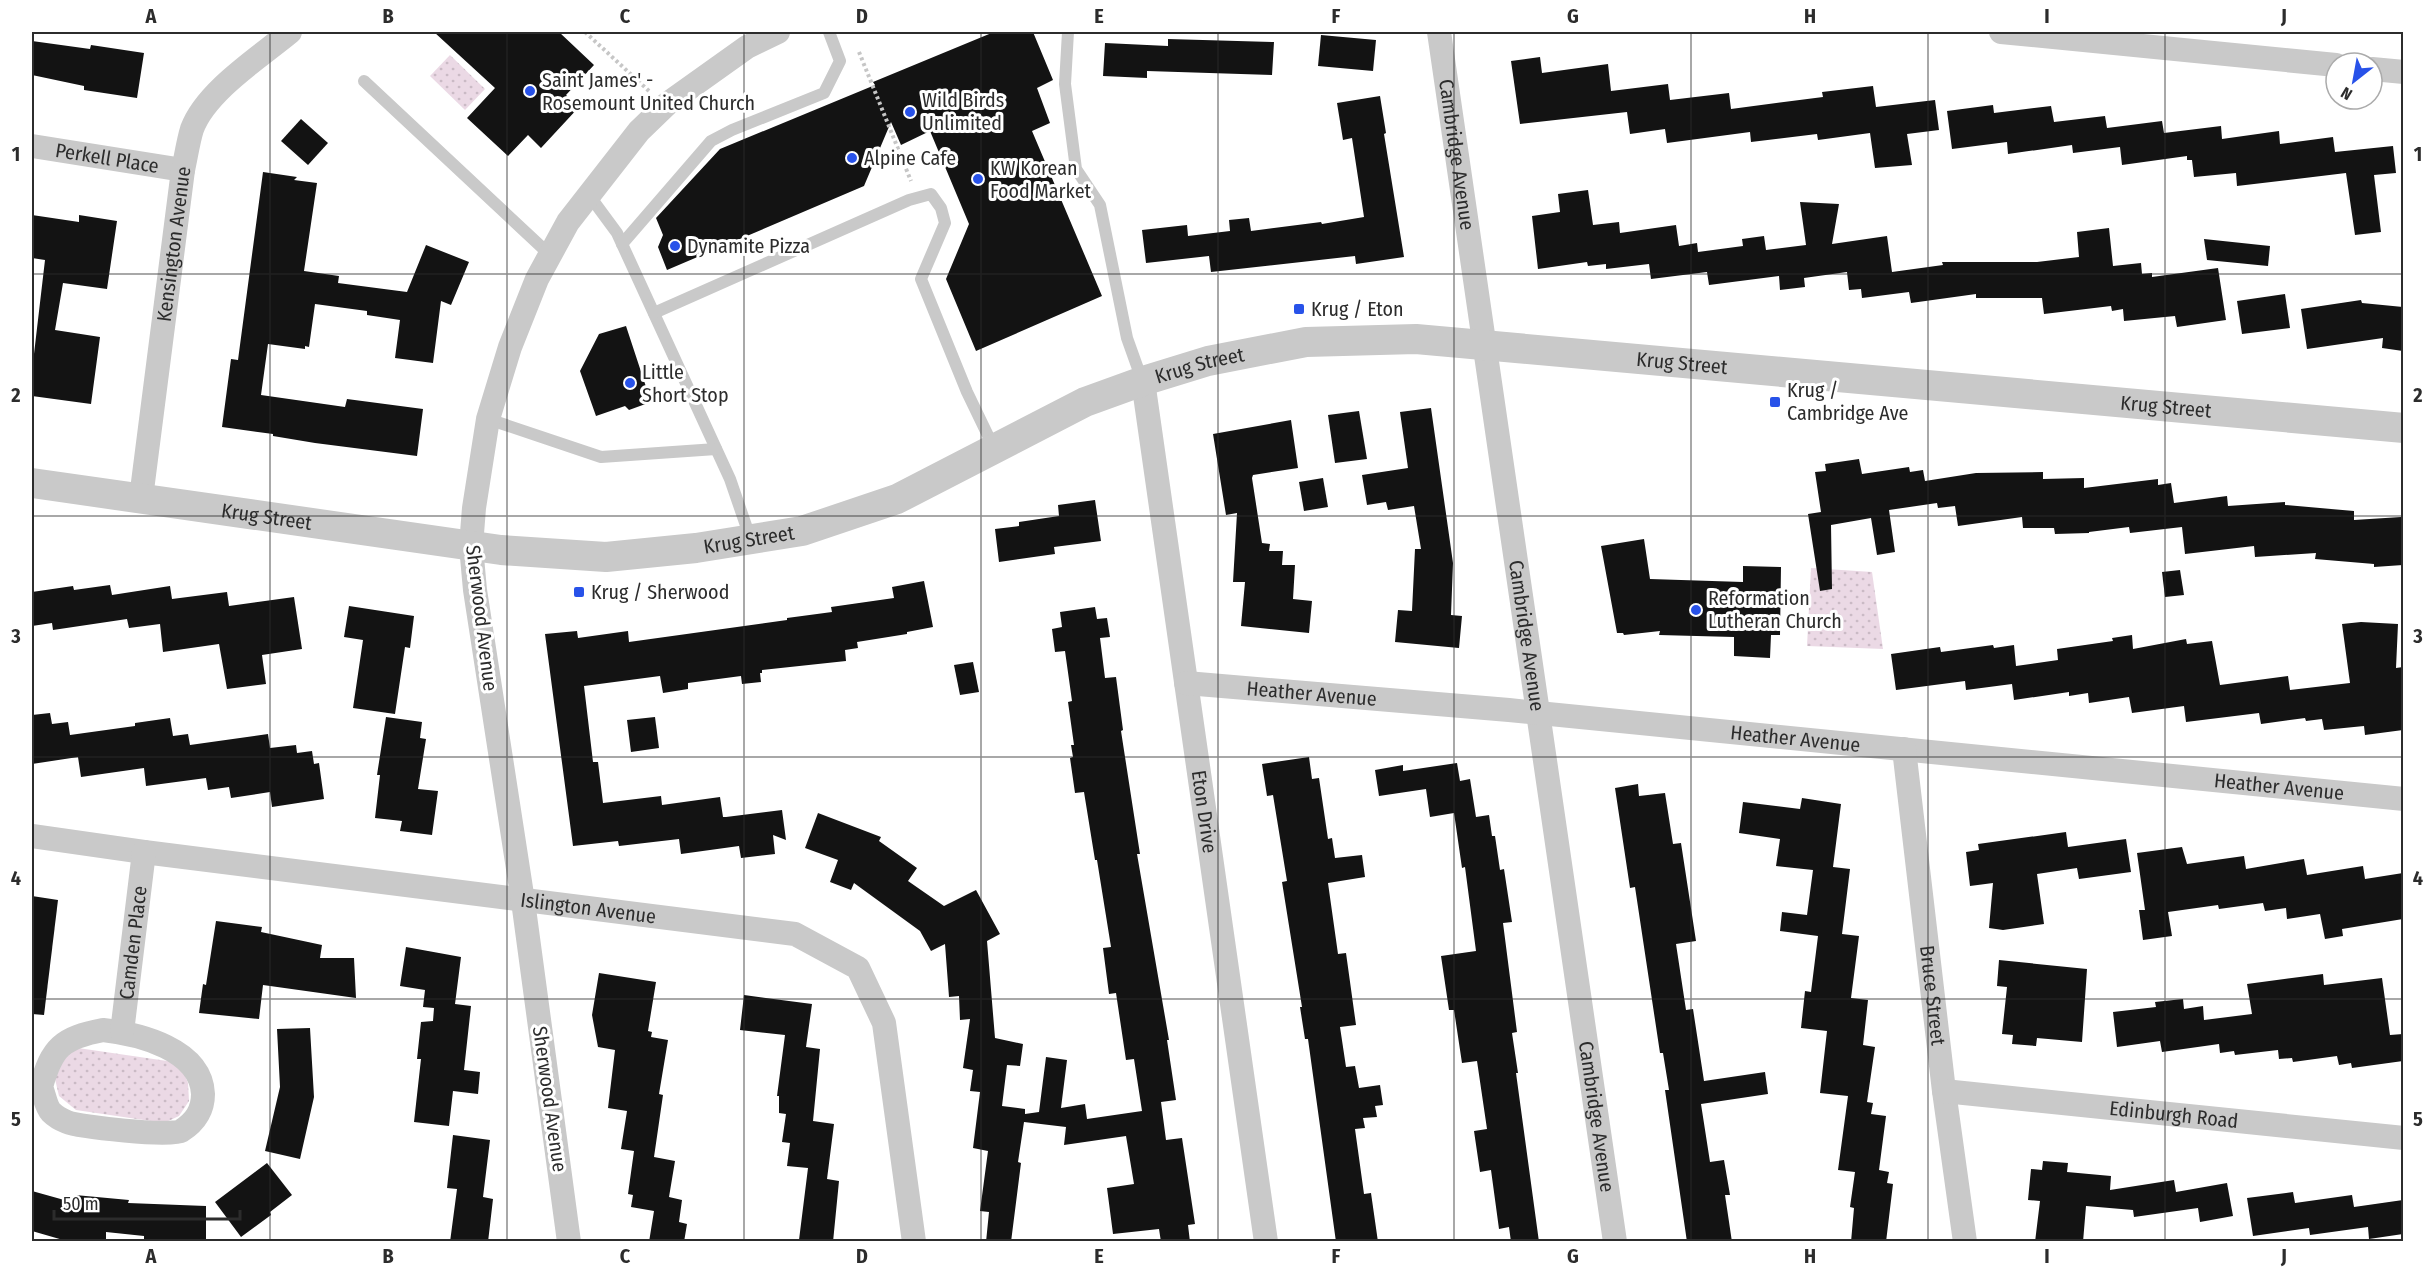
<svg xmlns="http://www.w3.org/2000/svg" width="2435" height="1273" font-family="'Fira Sans Condensed',sans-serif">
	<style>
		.green { fill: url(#green-dots) }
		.building { fill: #131313 }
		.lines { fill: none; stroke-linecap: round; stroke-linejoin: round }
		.path { stroke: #c6c6c6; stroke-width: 4; stroke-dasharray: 3 3; stroke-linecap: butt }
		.service { stroke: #c9c9c9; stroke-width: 12 }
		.minor { stroke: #c9c9c9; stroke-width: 24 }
		.tertiary { stroke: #c9c9c9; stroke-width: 30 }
		.grid { fill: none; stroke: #2c2c2c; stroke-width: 1.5; stroke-opacity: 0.55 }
		.poi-dot { fill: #2852e9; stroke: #fff; stroke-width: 2 }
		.labels { text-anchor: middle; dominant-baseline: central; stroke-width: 6; stroke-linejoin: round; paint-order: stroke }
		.poi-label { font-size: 20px; fill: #2c2c2c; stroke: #fff; text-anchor: start }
		.street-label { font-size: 20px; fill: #2c2c2c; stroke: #fff }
		.neatline { fill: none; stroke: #2c2c2c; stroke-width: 2 }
		.grid-label { font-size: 20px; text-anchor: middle; font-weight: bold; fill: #2c2c2c }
	</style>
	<defs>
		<pattern id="green-dots" width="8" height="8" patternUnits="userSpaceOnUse" patternTransform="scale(1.5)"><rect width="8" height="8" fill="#ebd9e5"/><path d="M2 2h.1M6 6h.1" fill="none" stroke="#cabac5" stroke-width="1.8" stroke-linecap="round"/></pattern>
	</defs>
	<rect width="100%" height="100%" fill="#fff"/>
	<!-- green -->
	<g class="green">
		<polygon points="450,55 485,89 465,110 430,76"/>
		<polygon points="1811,568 1872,572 1883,649 1807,646"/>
		<polygon points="78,1048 174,1062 184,1073 188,1083 189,1101 179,1116 164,1123 76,1110 59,1096 55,1079 65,1056"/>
	</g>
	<!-- building -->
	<g class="building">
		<polygon points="434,32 559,32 594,65 566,95 579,107 541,148 528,135 508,156 467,118 495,88"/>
		<polygon points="994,32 1033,32 1053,80 1037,88 1050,123 1032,131 1102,296 976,351 946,279 969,224 930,131 901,145 891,122 864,186 667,270 658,247 663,235 656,218 720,149 875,85 873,82"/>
		<polygon points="1321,35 1376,40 1373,71 1318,66"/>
		<polygon points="1168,39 1274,42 1272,75 1147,71 1147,78 1103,76 1105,43 1168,46"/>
		<polygon points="32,41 90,49 91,45 144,53 137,98 84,90 84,86 32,75"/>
		<polygon points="1540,57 1542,73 1608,64 1611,91 1668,84 1670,100 1729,93 1731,109 1823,97 1822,92 1873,86 1876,107 1935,100 1939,130 1907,134 1912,165 1875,168 1870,133 1818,140 1817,134 1751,142 1750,132 1667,143 1665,129 1630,134 1627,112 1520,124 1511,61"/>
		<polygon points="1380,96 1386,133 1384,134 1404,257 1356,264 1355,256 1211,272 1209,256 1146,263 1142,230 1187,225 1188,236 1230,231 1229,220 1249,218 1251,231 1321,222 1322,224 1364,217 1352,138 1343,140 1337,103"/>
		<polygon points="1993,105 1994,113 2051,106 2054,122 2105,116 2107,128 2162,121 2164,133 2221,126 2222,139 2279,131 2280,144 2333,137 2335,152 2393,146 2396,173 2374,175 2381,232 2355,235 2346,173 2237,186 2236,173 2194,177 2192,160 2187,160 2187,156 2122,165 2120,147 2073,153 2072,145 2008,154 2007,142 1952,149 1947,111"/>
		<polygon points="301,119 328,143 308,165 281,141"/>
		<polygon points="263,172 297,177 294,180 317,183 304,271 339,276 338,283 407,292 426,245 469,262 451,305 441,301 433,363 395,358 400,320 367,315 367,311 315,304 309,347 305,346 305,349 268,344 261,395 345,407 347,399 423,409 417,456 315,443 273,436 273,434 222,427 231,359 238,360"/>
		<polygon points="1588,190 1593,225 1619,222 1620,233 1676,225 1679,246 1697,243 1698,252 1743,246 1742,239 1764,236 1766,250 1806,245 1800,202 1839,204 1832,244 1887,236 1892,272 1943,265 1942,262 2037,262 2079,257 2077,232 2109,228 2113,266 2141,263 2142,274 2152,273 2152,277 2218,268 2226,320 2177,327 2175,316 2124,321 2123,309 2112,311 2111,306 2044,314 2042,298 1976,298 1976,294 1911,303 1909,292 1862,298 1861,289 1849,290 1847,272 1804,278 1805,287 1780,290 1779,276 1709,285 1707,272 1651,279 1649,264 1606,269 1606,264 1588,266 1587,262 1538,269 1532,216 1560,212 1558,194"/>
		<polygon points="32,215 79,222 79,215 117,221 107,289 63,283 55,330 100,337 91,404 32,396 32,371 45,260 32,258"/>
		<polygon points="2204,239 2270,246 2268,266 2207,260"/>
		<polygon points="2285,294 2290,328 2242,334 2237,301"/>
		<polygon points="2361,300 2362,303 2403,307 2403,351 2382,348 2383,338 2307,349 2301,309"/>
		<polygon points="626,326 651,402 629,410 625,406 596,416 580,371 599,334"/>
		<polygon points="1431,408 1453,563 1451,615 1462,616 1459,648 1395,642 1398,610 1412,611 1415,549 1421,549 1414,506 1388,510 1386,502 1367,505 1362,475 1408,468 1400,412"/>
		<polygon points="1359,411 1367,459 1335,463 1328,415"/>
		<polygon points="1291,420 1298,468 1253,475 1252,478 1262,543 1270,544 1269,551 1283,551 1282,565 1295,565 1293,599 1312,601 1309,633 1241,626 1245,582 1233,582 1237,513 1226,515 1213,434"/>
		<polygon points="1859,459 1862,474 1909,467 1910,472 1923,470 1925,481 1976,473 2043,472 2043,479 2084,478 2084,488 2158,479 2158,485 2171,483 2174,503 2227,496 2228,506 2285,502 2285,505 2354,511 2354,520 2401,517 2403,565 2374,567 2374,564 2315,559 2316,553 2255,557 2254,546 2185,554 2182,527 2130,533 2129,527 2089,532 2089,533 2055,534 2054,528 2023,528 2022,517 1958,526 1955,506 1938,508 1937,503 1889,510 1895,552 1877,555 1871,518 1831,525 1832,589 1820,591 1808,514 1821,512 1815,472 1826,471 1825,464"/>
		<polygon points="1323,478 1328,507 1304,511 1299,482"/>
		<polygon points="1095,500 1101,541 1054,547 1055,554 999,562 995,529 1019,526 1019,522 1059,516 1058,505"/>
		<polygon points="1644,539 1650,579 1743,582 1743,566 1781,567 1780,635 1771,635 1770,658 1734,656 1734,637 1659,635 1660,631 1624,635 1623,633 1617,633 1601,546"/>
		<polygon points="2180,570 2184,595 2165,597 2162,572"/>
		<polygon points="924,581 933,627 907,632 907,634 857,642 858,648 845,650 846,661 762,670 762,673 760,673 761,682 742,684 741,676 688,683 688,689 663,693 660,676 584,686 593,762 598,762 603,803 661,796 662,805 720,797 723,817 726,817 782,810 786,840 773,835 775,854 741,858 739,846 681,854 679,839 619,846 618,841 573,846 545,634 577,631 578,638 628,631 629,642 787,620 787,618 832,612 831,607 894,598 892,587"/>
		<polygon points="110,585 112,595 170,586 172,599 227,592 229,606 294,597 302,649 262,655 266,684 227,689 219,644 163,652 160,624 129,628 127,619 53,630 52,623 32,626 32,592 73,586 74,590"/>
		<polygon points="349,606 414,616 410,648 405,647 395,714 353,708 363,640 344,637"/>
		<polygon points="1095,607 1097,619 1107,618 1110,637 1100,638 1105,678 1116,677 1123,730 1121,731 1140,854 1137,854 1169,1040 1167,1040 1176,1100 1161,1102 1166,1140 1182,1138 1195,1224 1188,1225 1190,1242 1161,1242 1159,1229 1113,1234 1107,1188 1134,1184 1126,1136 1064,1145 1066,1127 1024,1122 1018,1162 1021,1163 1011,1242 986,1242 989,1212 980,1211 988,1151 973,1148 980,1092 970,1091 973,1070 963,1068 970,1019 960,1020 959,996 949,997 945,944 931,951 920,931 854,883 851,890 830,882 838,860 805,848 818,813 881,837 879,841 917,868 908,881 944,906 976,890 1000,934 987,941 995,1038 1023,1044 1020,1066 1007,1065 1002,1106 1025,1109 1025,1114 1039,1112 1046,1057 1067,1060 1061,1108 1085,1104 1087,1119 1142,1111 1134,1059 1126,1060 1116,993 1109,994 1103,948 1111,947 1097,860 1095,860 1084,792 1075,793 1070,758 1073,757 1071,745 1074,745 1068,702 1072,701 1065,651 1055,652 1052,629 1062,627 1060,612"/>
		<polygon points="2361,622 2398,624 2396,668 2403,667 2403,730 2365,735 2364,726 2324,730 2322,719 2306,721 2305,718 2261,724 2259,713 2186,722 2184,706 2132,713 2129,697 2089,703 2088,693 2069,696 2069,692 2014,700 2012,684 1966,690 1965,681 1896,690 1891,654 1940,647 1941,652 1993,645 1994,648 2014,645 2016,666 2058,660 2057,649 2113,641 2112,638 2132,635 2133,649 2186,639 2187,644 2212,641 2220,685 2288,676 2290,690 2350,683 2342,624"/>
		<polygon points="973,662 979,692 960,695 954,665"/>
		<polygon points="50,713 52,724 68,722 70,735 135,726 135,723 170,718 173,736 188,734 190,745 268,734 270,748 296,745 297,753 312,751 314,764 319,763 324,799 272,807 270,792 231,798 229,787 208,790 206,778 146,786 144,768 81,777 78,757 32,764 32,715"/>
		<polygon points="386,717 422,722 420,738 426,739 418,789 438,791 432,835 400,831 402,821 375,818 380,775 377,775"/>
		<polygon points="655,717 659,748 631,752 627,720"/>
		<polygon points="1309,757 1312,779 1319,778 1328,839 1332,838 1335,858 1362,855 1365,877 1328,883 1338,954 1346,953 1356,1025 1340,1027 1346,1067 1355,1066 1359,1088 1380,1085 1383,1105 1375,1106 1377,1117 1363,1118 1365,1128 1355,1129 1364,1194 1371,1193 1378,1242 1336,1242 1308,1039 1305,1039 1300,1007 1302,1007 1282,882 1287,881 1273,795 1267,796 1262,764"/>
		<polygon points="1457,763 1460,781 1470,779 1476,817 1489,815 1492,836 1495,836 1500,870 1504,869 1512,922 1503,923 1517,1032 1512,1033 1518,1073 1516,1073 1539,1242 1511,1242 1509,1227 1499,1229 1491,1170 1480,1172 1474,1131 1487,1129 1477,1061 1462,1063 1454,1010 1449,1010 1441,956 1476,951 1465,867 1462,868 1454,813 1430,817 1426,789 1379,796 1375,770 1403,765 1403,771"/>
		<polygon points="1638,784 1639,796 1665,793 1673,844 1681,843 1696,941 1676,944 1686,1010 1693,1009 1704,1081 1765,1072 1768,1094 1701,1104 1710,1162 1724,1160 1730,1195 1725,1195 1732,1242 1687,1242 1665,1090 1669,1090 1663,1053 1660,1053 1635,887 1630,888 1615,788"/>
		<polygon points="1802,798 1841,804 1833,867 1850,869 1842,934 1859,936 1851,998 1868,1000 1863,1045 1875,1047 1867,1102 1873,1103 1871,1114 1886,1116 1879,1170 1889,1172 1887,1183 1893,1184 1886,1242 1851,1242 1854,1208 1850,1207 1855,1172 1838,1170 1848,1096 1820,1093 1827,1031 1801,1028 1805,991 1811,992 1818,936 1780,931 1782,912 1807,915 1813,870 1776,866 1780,839 1739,833 1743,802 1800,809"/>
		<polygon points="2066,832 2068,847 2126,839 2131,872 2079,879 2077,868 2037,874 2044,924 2003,930 1989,928 1993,883 1970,886 1966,852 1979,850 1978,844"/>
		<polygon points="2182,847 2187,864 2244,856 2246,869 2304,859 2307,875 2363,866 2365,879 2403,873 2403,919 2342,929 2343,936 2325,939 2320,914 2287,919 2286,908 2265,911 2263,903 2219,909 2218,905 2168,912 2172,936 2143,940 2139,910 2145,910 2137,853"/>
		<polygon points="32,896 58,900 44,1015 32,1014"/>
		<polygon points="216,921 262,927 261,932 322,945 320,958 354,958 356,998 263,985 259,1019 199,1013 203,984 206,985"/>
		<polygon points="406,947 461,957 455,1004 471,1006 464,1070 480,1072 478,1094 453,1091 449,1126 414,1122 421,1059 417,1059 421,1022 433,1021 434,1008 423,1007 425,990 400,986"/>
		<polygon points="1999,960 2087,969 2082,1042 2037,1038 2036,1046 2012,1044 2013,1035 2002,1034 2007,987 1997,986"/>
		<polygon points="599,973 656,982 648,1031 652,1032 651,1037 668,1040 659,1094 663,1095 654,1157 675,1161 669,1197 682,1200 679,1222 687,1224 684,1242 649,1242 654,1211 631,1207 633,1195 628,1194 634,1151 621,1149 627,1111 608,1108 615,1050 598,1047 592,1015"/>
		<polygon points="2323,974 2324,985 2382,978 2390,1035 2403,1034 2403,1061 2352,1068 2351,1063 2339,1065 2337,1056 2293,1062 2292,1058 2279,1059 2278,1050 2235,1055 2234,1051 2220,1053 2219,1044 2162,1052 2160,1041 2117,1047 2113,1012 2156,1007 2155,1002 2183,999 2184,1009 2203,1006 2204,1020 2252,1014 2247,984"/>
		<polygon points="744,995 812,1004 806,1047 820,1049 813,1121 834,1124 827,1179 839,1181 833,1242 799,1240 808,1168 787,1166 790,1143 782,1142 786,1114 779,1113 779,1096 777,1096 785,1035 740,1030"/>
		<polygon points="310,1028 314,1097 300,1159 265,1151 280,1087 277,1029"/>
		<polygon points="453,1135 490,1140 483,1197 493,1199 488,1242 450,1242 457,1189 447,1188"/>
		<polygon points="2043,1161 2068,1163 2067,1172 2111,1176 2110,1190 2174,1180 2176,1192 2227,1183 2233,1216 2200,1222 2198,1208 2134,1217 2133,1210 2086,1206 2083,1242 2035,1242 2040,1201 2028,1200 2031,1169 2042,1170"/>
		<polygon points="267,1163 292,1195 270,1212 271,1215 241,1237 215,1202"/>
		<polygon points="32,1191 75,1203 75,1195 129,1200 128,1203 206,1206 206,1242 144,1242 144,1236 106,1232 106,1242 70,1242 32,1231"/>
		<polygon points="2293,1192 2295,1203 2352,1195 2354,1207 2403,1200 2403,1234 2369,1239 2368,1227 2310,1235 2309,1228 2253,1236 2247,1198"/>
	</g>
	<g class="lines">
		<!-- path -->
		<g class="path">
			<polyline points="585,32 649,91"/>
			<polyline points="859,52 911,181"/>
		</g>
		<!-- service -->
		<g class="service">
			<polyline points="1068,32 1065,84 1076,169 1100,205 1127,338 1142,380"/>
			<polyline points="364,81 550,255"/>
			<polyline points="589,195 617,233 730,479 751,540"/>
			<polyline points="622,244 711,141 732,130 824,93 840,61 829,32"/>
			<polyline points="654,313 909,200 931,194 941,208 945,223 921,279 967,392 994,448"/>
			<polyline points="488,419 601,457 716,449"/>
		</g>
		<!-- minor -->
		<g class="minor">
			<path id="s1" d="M1439 32 1615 1242"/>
			<polyline points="2001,32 2336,65"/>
			<polyline points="2372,69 2404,72"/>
			<path id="s2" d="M32 146 183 170"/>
			<path id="s3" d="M1143 381 1266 1242"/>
			<path id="s4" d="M141 498 183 170C186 157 188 142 192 129 206 91 260 57 290 32"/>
			<path id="s5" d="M1186 683 1509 710 2404 799"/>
			<path id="s6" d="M1904 749 1944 1091 1965 1242"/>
			<path id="s7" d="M32 836 144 852 795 934 858 968 884 1023 914 1242"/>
			<path d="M103 1030C139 1034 201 1049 203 1094 203 1111 195 1122 181 1131 171 1137 79 1127 67 1122 62 1120 55 1116 51 1112 46 1107 44 1094 41 1087 52 1047 62 1038 103 1030Z"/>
			<path id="s8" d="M122 1032 144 852"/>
			<path id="s9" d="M1944 1091 2404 1138"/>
			<polyline points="569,1242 523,901 475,590 471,546 474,508 488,419 510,347 537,279 568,222 639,131 667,104 747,47 778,32"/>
		</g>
		<!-- tertiary -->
		<path class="tertiary" id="s10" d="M32 483 501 550 606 557 696 548 802 531 897 499 1085 402 1143 381 1208 361 1306 342 1416 339 2404 428"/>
	</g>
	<!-- grid -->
	<path class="grid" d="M270 32V1242M507 32V1242M744 32V1242M981 32V1242M1218 32V1242M1454 32V1242M1691 32V1242M1928 32V1242M2165 32V1242M32 274H2404M32 516H2404M32 757H2404M32 999H2404"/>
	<!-- markers -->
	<g class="poi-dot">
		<circle cx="530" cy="91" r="6"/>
		<circle cx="910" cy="112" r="6"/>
		<circle cx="852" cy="158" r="6"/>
		<circle cx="978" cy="179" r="6"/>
		<circle cx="675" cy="246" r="6"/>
		<rect x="1293" y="303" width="12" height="12" rx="3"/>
		<circle cx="630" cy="383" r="6"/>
		<rect x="1769" y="396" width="12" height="12" rx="3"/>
		<rect x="573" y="586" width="12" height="12" rx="3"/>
		<circle cx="1696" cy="610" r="6"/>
	</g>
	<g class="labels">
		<!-- poi labels -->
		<g class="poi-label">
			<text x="542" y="80">Saint James' -<tspan x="542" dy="23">Rosemount United Church</tspan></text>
			<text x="922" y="100">Wild Birds<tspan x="922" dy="23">Unlimited</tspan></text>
			<text x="864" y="158">Alpine Cafe</text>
			<text x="990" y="168">KW Korean<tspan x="990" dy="23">Food Market</tspan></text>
			<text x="687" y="246">Dynamite Pizza</text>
			<text x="1311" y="309">Krug / Eton</text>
			<text x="642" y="372">Little<tspan x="642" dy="23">Short Stop</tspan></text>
			<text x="1787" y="390">Krug /<tspan x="1787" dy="23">Cambridge Ave</tspan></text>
			<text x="591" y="592">Krug / Sherwood</text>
			<text x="1708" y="598">Reformation<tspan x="1708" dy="23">Lutheran Church</tspan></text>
		</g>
		<!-- street labels -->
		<g class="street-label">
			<text stroke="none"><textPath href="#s1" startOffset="124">Cambridge Avenue</textPath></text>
			<text stroke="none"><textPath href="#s2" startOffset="76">Perkell Place</textPath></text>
			<text stroke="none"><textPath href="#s4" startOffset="256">Kensington Avenue</textPath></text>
			<text stroke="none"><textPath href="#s10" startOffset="1695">Krug Street</textPath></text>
			<text stroke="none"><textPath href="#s10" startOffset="1209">Krug Street</textPath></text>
			<text stroke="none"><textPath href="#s10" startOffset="2181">Krug Street</textPath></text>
			<text stroke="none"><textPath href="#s10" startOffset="237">Krug Street</textPath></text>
			<text stroke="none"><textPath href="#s10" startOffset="723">Krug Street</textPath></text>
			<text transform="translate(482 618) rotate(83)">Sherwood Avenue</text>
			<text stroke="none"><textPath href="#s1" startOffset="610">Cambridge Avenue</textPath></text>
			<text stroke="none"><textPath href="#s5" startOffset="126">Heather Avenue</textPath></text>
			<text stroke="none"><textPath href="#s5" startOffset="612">Heather Avenue</textPath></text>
			<text stroke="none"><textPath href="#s5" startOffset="1098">Heather Avenue</textPath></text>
			<text stroke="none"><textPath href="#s3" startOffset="435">Eton Drive</textPath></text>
			<text stroke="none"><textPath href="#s7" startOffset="561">Islington Avenue</textPath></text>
			<text stroke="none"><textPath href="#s8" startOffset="90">Camden Place</textPath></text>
			<text stroke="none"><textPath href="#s6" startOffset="248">Bruce Street</textPath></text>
			<text transform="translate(550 1099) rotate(82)">Sherwood Avenue</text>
			<text stroke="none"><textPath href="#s9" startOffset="231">Edinburgh Road</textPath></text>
			<text stroke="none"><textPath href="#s1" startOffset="1096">Cambridge Avenue</textPath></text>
		</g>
	</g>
	<!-- border -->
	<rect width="2435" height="1273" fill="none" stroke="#ffffff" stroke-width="66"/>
	<!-- north arrow -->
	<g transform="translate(2354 81) rotate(211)"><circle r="28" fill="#ffffff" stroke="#ababab" stroke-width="1.5"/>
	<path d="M0-4.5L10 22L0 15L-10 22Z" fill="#2852e9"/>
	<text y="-9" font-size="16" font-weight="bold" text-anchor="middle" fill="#2c2c2c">N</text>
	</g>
	<!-- scale -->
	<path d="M54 1210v9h186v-9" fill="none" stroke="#2c2c2c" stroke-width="3"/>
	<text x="63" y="1210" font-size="18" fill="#2c2c2c" stroke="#ffffff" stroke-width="4.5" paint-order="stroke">50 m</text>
	<rect x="33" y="33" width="2369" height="1207" class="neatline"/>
	<g class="grid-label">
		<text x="151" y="23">A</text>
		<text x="388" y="23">B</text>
		<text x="625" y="23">C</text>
		<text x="862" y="23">D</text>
		<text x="1099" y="23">E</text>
		<text x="1336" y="23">F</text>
		<text x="1573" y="23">G</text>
		<text x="1810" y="23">H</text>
		<text x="2047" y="23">I</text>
		<text x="2284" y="23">J</text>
		<text x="16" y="161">1</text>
		<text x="2418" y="161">1</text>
		<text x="16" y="402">2</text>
		<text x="2418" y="402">2</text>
		<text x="16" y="643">3</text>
		<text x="2418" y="643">3</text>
		<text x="16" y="885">4</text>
		<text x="2418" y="885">4</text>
		<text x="16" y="1126">5</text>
		<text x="2418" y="1126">5</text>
		<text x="151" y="1263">A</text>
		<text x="388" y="1263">B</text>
		<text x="625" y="1263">C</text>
		<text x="862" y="1263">D</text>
		<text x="1099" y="1263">E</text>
		<text x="1336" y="1263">F</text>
		<text x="1573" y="1263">G</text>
		<text x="1810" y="1263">H</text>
		<text x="2047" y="1263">I</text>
		<text x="2284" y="1263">J</text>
	</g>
</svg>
